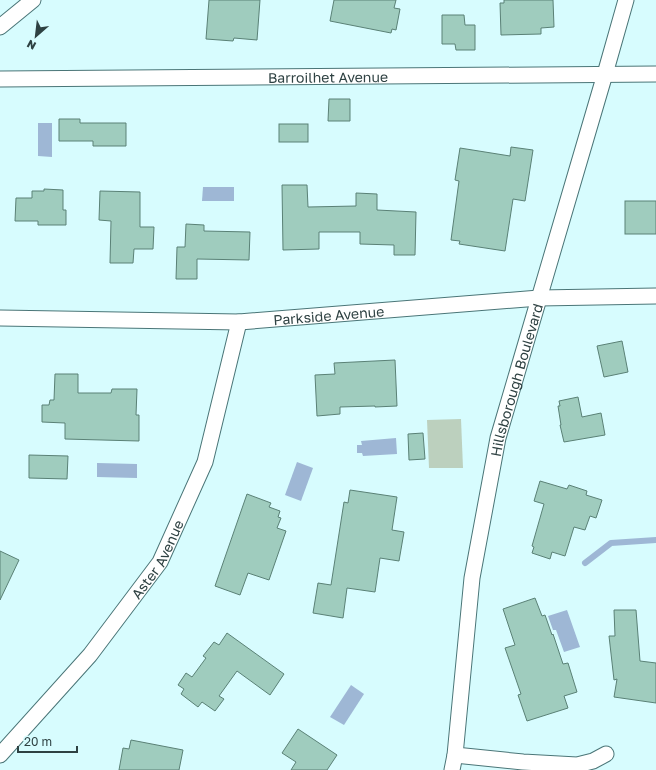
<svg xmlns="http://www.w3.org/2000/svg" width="656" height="770" font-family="'Golos Text',sans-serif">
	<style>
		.green { fill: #bcd0be }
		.water { fill: #9eb7d5 }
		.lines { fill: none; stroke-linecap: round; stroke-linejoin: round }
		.stream { stroke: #9eb7d5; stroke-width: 6 }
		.building { fill: #9fccbe; stroke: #5a8176 }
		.minor-casing { stroke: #4a7577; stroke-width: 17 }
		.minor { stroke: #fff; stroke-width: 15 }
		.labels { text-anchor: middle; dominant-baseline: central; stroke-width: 3.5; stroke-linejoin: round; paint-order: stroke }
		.street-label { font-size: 14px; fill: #2e4142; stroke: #d7fcfe }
	</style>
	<rect width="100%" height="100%" fill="#d7fcfe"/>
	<!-- green -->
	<polygon class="green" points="461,419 463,468 429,468 427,420"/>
	<!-- water -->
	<g class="water">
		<polygon points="38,123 52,123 52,157 38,156"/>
		<polygon points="203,187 234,187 234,201 202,201"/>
		<polygon points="396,438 397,454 363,456 362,453 357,453 357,445 362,445 361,441"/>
		<polygon points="297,462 313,468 301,501 285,495"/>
		<polygon points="97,463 137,464 137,478 97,477"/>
		<polygon points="567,610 580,647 564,652 556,630 553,630 548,616"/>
		<polygon points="351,685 364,694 344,725 330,717"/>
	</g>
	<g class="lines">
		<!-- stream -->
		<polyline class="stream" points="585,563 611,543 656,540"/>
	</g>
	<!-- building -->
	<g class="building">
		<polygon points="209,0 260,0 257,40 234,38 233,41 206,39"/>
		<polygon points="334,0 396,0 394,8 400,9 396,30 392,29 391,33 330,21"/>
		<polygon points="504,0 553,0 554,27 541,28 541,34 501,35 500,3 504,3"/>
		<polygon points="442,15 464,15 465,25 475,25 475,50 456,50 455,44 442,44"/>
		<polygon points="329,99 350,99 350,121 328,121"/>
		<polygon points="59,119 80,119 80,123 126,123 126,146 93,146 93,141 59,141"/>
		<rect x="279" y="124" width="29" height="18"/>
		<polygon points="511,147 533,150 525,201 513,199 505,251 459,244 460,241 451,240 459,181 455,180 460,148 510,156"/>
		<polygon points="282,185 307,185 308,207 356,206 356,193 377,194 377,210 416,212 415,255 394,255 394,245 360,244 360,232 319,232 319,249 283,250"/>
		<polygon points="44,189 63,190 63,210 66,210 66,225 38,225 38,221 15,221 16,198 32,198 32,191 44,191"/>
		<polygon points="100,191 140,192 140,227 154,227 153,249 134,249 133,263 110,263 111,221 99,220"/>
		<rect x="625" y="201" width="31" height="33"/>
		<polygon points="186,224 204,225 204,231 250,232 249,260 197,259 197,279 176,279 177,247 185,247"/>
		<polygon points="622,341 628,372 604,377 597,346"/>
		<polygon points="395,360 397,406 375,407 375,406 340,407 340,414 317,416 315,375 335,374 334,363"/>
		<polygon points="55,374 78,374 78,393 111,393 112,389 137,389 136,415 139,415 139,441 65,439 65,423 42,422 42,405 49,405 50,400 54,400"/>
		<polygon points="578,397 582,417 601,413 605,435 564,442 560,425 561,425 558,406 560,406 559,401"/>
		<polygon points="423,433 425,459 409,460 408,434"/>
		<polygon points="29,455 68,456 67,479 29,478"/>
		<polygon points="540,481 567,489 569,485 587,491 586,495 602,500 596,518 590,516 585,530 574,527 565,556 552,552 550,559 532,553 534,547 532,546 544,504 534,501"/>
		<polygon points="350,490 397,497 392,530 404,532 399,561 380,558 375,592 347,588 343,618 313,613 318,583 331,585 344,502 348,503"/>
		<polygon points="247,494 271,503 269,507 280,511 278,517 281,518 277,528 286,531 269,580 248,573 240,595 215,586"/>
		<polygon points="0,551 19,560 0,600"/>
		<polygon points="535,598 542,616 545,615 552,635 553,634 563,664 568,663 577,692 564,696 568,708 527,721 518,695 521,694 505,648 515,645 503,609"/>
		<polygon points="614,610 636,610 640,661 656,663 656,703 614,697 617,679 614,680 609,636 615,636"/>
		<polygon points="227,633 284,674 270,695 237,671 219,696 224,699 215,711 202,702 198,707 181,694 184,689 178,685 186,673 192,677 206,658 203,656 214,642 219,645"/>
		<polygon points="298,729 337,755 327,770 291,770 296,762 282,753"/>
		<polygon points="131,740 183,750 179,770 119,770 123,748 129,749"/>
	</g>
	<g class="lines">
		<!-- minor casing -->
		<g class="minor-casing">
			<g id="minor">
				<polyline points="0,27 33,0"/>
				<path id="s1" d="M0 79 656 74"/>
				<path id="s2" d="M0 318 239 322 539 298 656 296"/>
				<path id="s3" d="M0 755 90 655 160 562 205 462 239 322"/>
				<polyline points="455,755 523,762 577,765 593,761 606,754"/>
				<path id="s4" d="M452 770 455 755 472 578 498 438 605 74 626 0"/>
			</g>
		</g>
		<!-- minor -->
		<use href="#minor" class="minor"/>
	</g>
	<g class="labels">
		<!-- street labels -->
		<g class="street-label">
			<text stroke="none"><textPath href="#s1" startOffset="328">Barroilhet Avenue</textPath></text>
			<text stroke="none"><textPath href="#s2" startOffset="329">Parkside Avenue</textPath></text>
			<text stroke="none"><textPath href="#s4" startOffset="396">Hillsborough Boulevard</textPath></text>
			<text stroke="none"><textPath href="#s3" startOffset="252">Aster Avenue</textPath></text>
		</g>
	</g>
	<!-- north arrow -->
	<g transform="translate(36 36) rotate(208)" stroke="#d7fcfe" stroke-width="3" paint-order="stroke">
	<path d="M0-3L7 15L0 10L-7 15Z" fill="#2e4142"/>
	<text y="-6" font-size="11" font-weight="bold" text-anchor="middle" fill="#2e4142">N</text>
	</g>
	<!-- scale -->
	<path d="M18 746v6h59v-6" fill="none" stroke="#2e4142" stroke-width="2"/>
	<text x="24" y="746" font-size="12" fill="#2e4142" stroke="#d7fcfe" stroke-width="3" paint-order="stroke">20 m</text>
</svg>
